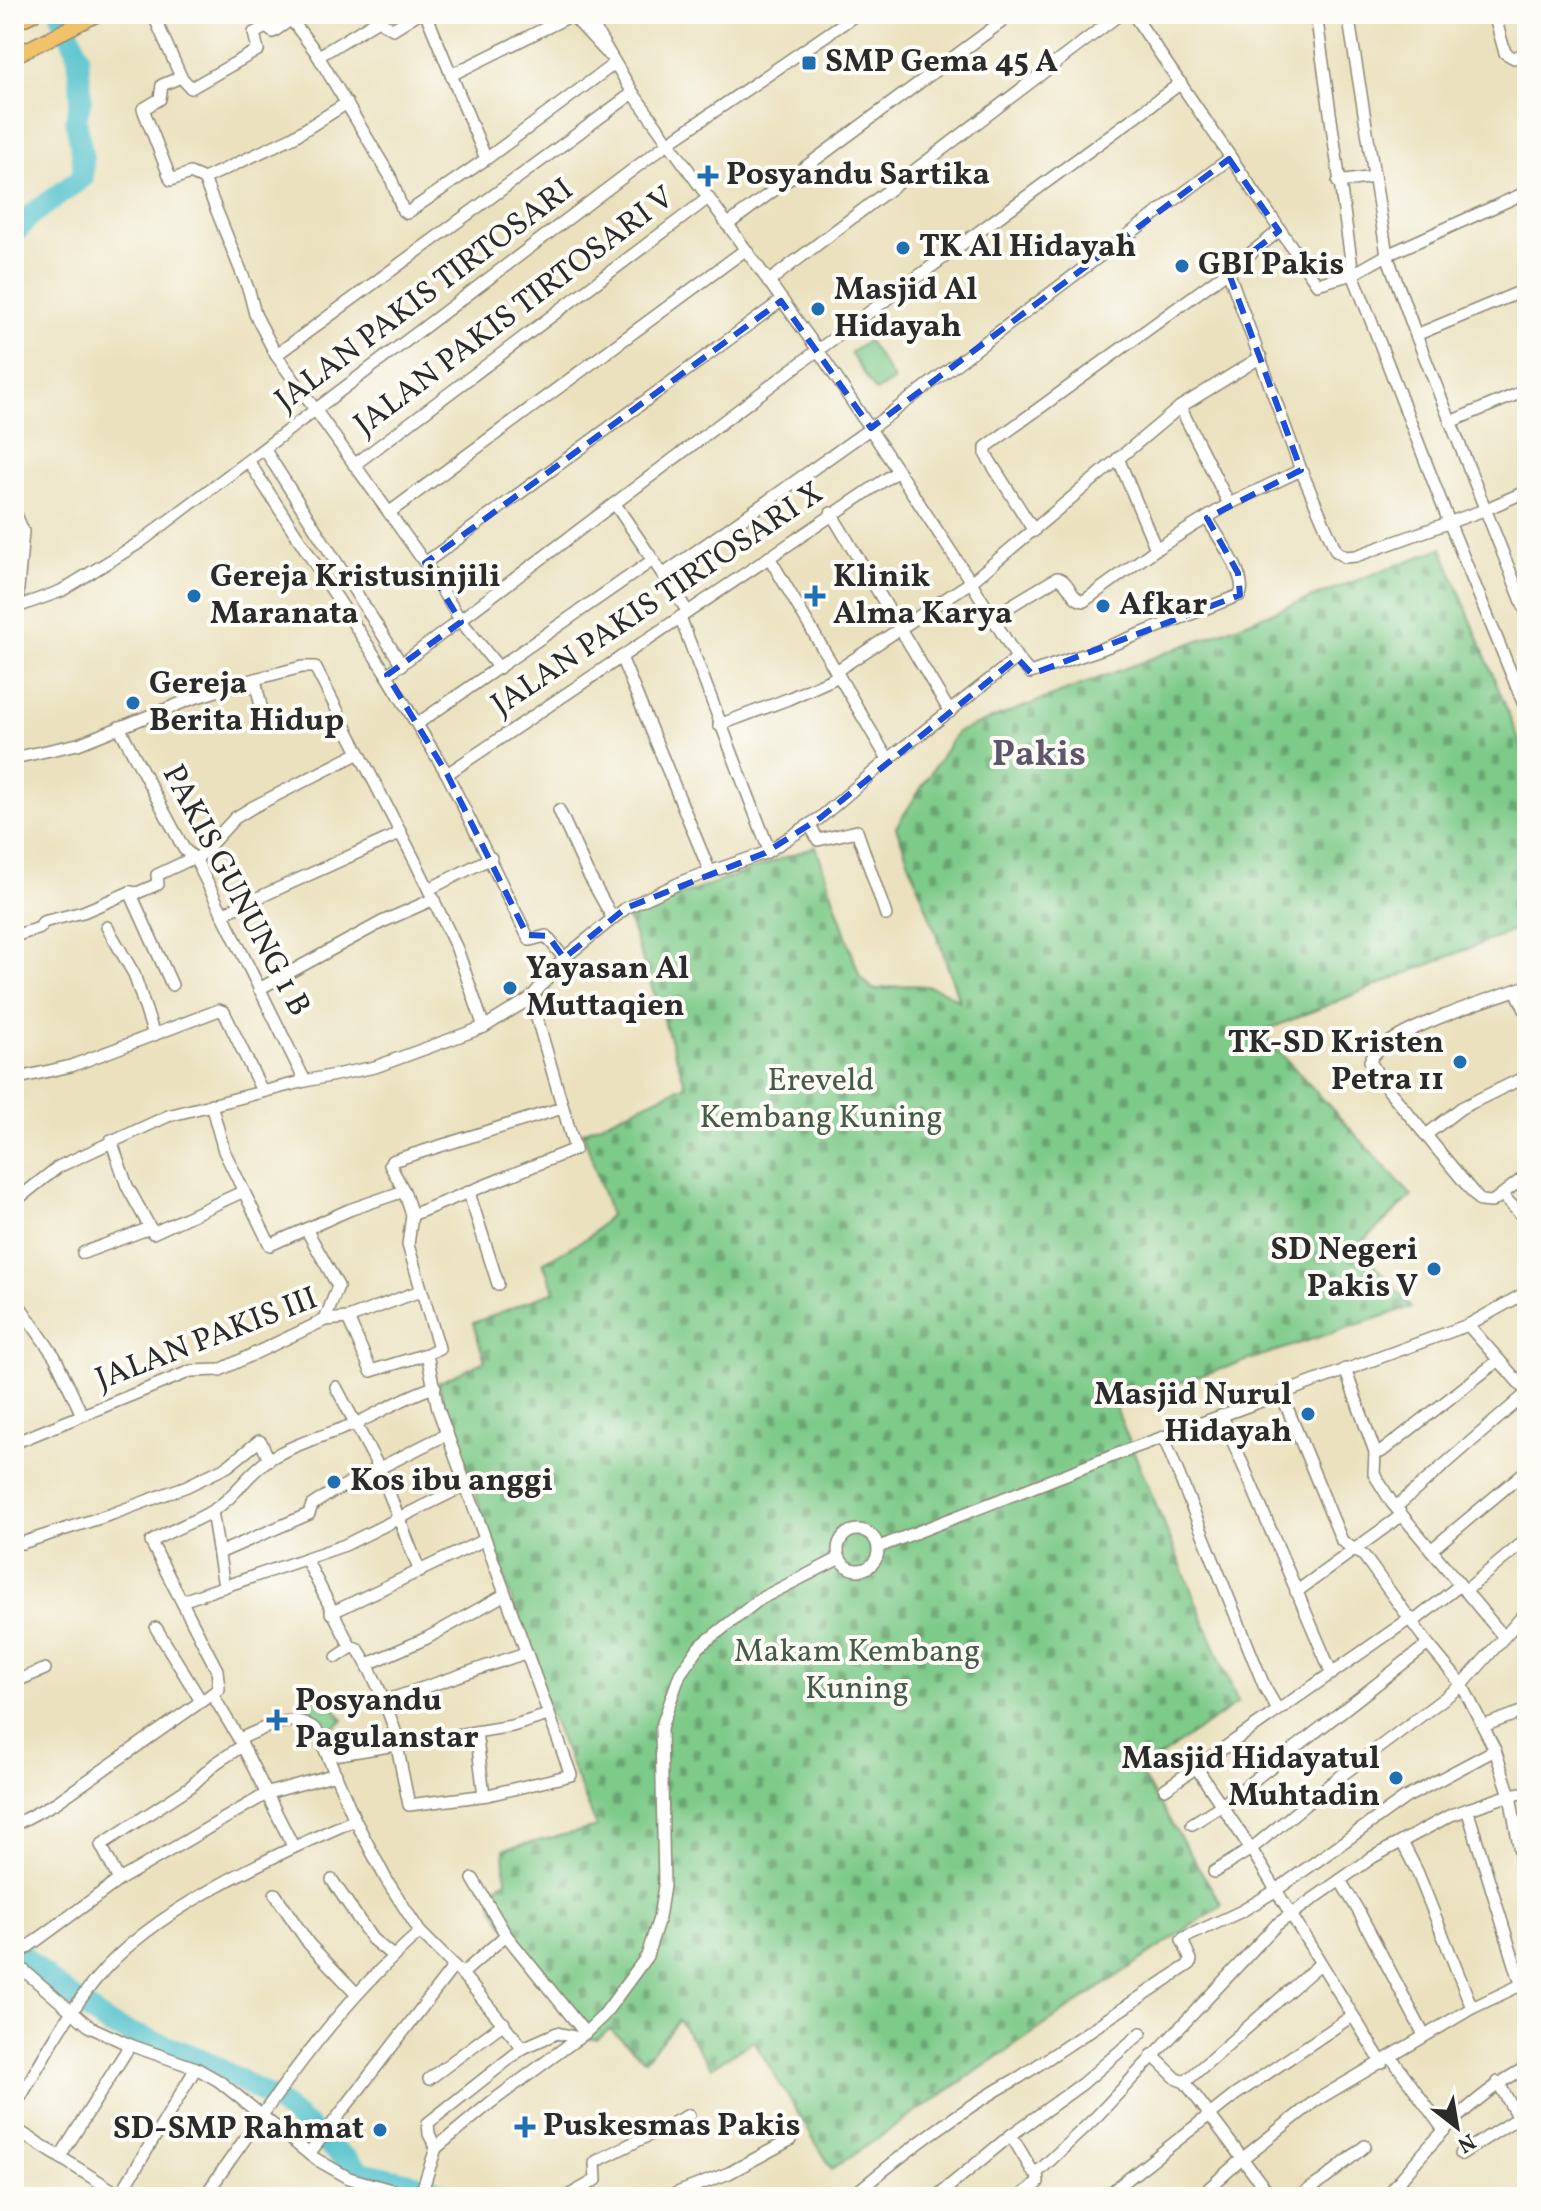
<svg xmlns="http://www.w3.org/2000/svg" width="1541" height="2211" font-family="Vollkorn,serif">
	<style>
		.cemetery { fill: url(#cemetery-stones); stroke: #547a5a; stroke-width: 2 }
		.green { fill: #7eca89; stroke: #547a5a; stroke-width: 2 }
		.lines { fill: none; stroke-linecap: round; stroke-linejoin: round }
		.river { stroke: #56c3cd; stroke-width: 22 }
		.minor-casing { stroke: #8b8674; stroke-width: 14 }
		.major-casing { stroke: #8b8674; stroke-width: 17 }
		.minor { stroke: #fff; stroke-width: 11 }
		.major { stroke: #f2c26a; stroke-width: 14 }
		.marked { fill: none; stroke: #1d4ed8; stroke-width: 6; stroke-dasharray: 16 10; stroke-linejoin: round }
		.poi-dot { fill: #1f6fb2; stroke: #fdfcf7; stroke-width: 3 }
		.labels { text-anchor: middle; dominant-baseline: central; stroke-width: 8; stroke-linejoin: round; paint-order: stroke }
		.poi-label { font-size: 32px; font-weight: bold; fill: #2b2b2b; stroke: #fdfcf7; text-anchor: start }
		.street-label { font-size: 32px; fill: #2b2b2b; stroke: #fdfcf7 }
		.park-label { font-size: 32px; fill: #445b47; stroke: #fdfcf7 }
		.quarter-label { font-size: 36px; font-weight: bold; fill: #5e566b; stroke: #fdfcf7 }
	</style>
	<defs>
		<pattern id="cemetery-stones" width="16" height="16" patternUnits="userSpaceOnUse" patternTransform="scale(2)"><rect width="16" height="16" fill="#7eca89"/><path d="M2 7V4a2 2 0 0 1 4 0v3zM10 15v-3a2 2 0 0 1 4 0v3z" fill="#67a470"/></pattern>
	</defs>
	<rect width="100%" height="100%" fill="#fdfcf7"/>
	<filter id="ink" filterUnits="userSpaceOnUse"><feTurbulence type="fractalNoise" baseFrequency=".0125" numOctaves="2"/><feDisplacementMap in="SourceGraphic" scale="16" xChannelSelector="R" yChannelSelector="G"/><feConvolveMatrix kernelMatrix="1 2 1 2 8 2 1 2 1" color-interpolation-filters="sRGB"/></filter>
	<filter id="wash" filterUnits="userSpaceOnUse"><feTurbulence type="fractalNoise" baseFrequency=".006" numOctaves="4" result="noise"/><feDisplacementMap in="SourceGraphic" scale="32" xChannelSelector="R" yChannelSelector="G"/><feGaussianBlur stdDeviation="1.8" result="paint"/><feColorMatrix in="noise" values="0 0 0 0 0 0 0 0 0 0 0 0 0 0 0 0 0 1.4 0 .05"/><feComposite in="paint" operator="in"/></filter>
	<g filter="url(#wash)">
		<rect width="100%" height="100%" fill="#ebe1be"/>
		<!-- cemetery -->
		<g class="cemetery">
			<path d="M1442 548 1527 760V925L1261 1032 1412 1196 1358 1246 1411 1307 1114 1404 1238 1703 1139 1771 1222 1905 832 2169 754 2041 711 2067 678 2020 645 2060 610 2029 597 2039H585L493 1908 491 1889 506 1880 504 1849 597 1827 554 1725 438 1383 485 1361 473 1323 555 1291 543 1263 591 1235 610 1215 583 1132 686 1085 627 915 816 846 860 977 874 990C905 984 934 980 959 1001L942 949 896 827 957 732Z"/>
			<polygon points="319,1687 343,1720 322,1736 304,1715 309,1709 302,1700"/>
		</g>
		<!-- green -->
		<polygon class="green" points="868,341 894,380 876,392 850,353"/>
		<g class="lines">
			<!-- river -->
			<g class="river">
				<polyline points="14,234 31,215 83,177 83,159 76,120 81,99 78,54 61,14"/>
				<polyline points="14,1947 50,1981 109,2025 202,2059 275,2100 361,2172 419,2185 453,2197"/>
			</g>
		</g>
	</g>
	<g filter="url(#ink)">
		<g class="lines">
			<!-- minor casing -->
			<g class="minor-casing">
				<g id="minor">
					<polyline points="153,14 181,77 191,88 258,50 254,33 266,27 273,32 299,14"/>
					<polyline points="287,14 315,51 390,176 403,211 407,213 486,159 614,64"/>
					<polyline points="426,14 486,159"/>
					<polyline points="571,14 608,54"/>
					<path d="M586 14 633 93 818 350 971 582 1017 658 1030 673 1104 648 1240 595C1249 578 1216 534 1207 518"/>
					<polyline points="1133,14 1317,284 1353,274 1387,255 1527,192"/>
					<polyline points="1316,14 1353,274 1449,522 1527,712"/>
					<polyline points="1348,14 1387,255 1416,335 1527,614"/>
					<polyline points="1494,14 1505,53 1514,58 1527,53"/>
					<polyline points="319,56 378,20 393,29 417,14"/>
					<polyline points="451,75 572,15"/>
					<polyline points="181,77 162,85 160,99 143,109 171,180 190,173 204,179 293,137 347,103"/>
					<polyline points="204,179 249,291 255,314 276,355 425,563 461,621 499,668"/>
					<polyline points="1338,182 1374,177"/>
					<polyline points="727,225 1012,14"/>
					<polyline points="1279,231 1228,271 1301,470 1336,551 1345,557 1356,556 1484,510 1527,491"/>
					<polyline points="768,282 1120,14"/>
					<polyline points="1416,335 1527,289"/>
					<polyline points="276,355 633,93"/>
					<polyline points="1180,407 1229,504"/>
					<polyline points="1450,422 1527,390"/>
					<polyline points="265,450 402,665"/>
					<polyline points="1118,458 1156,549"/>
					<polyline points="249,462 387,675 447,774 527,935 530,940 546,936 564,958"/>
					<polyline points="354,465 707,199"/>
					<polyline points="615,504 653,560"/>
					<polyline points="14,510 23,531 14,635"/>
					<polyline points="390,512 745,250"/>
					<polyline points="831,513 950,712"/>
					<polyline points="1034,531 986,455 986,447 1228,271"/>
					<polyline points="769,557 884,753 890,758"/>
					<polyline points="425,563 781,301"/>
					<polyline points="664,574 871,428 1229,159"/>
					<polyline points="17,607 61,591 139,543 668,143 857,14"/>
					<polyline points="680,617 769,850"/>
					<path d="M992 617 1057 578C1070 580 1070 600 1084 601L1156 549 1229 504 1301 470"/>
					<polyline points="621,657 710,872"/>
					<polyline points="836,671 971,582 1180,407 1261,357"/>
					<polyline points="387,675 818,350 1181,83"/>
					<polyline points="255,679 262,711"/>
					<polyline points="417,724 653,560 688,612"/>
					<polyline points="719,725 788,699 839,676"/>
					<polyline points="119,727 184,849 196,860 305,1081"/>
					<polyline points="14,758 78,744 194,698 255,679 302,667 315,667 415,861 457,949 484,1027"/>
					<polyline points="447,774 898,471"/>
					<polyline points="559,810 587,872 612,917"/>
					<polyline points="810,825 818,840 857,831 886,915"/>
					<polyline points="196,860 235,818 253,807 359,753"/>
					<polyline points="429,889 491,858"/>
					<polyline points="130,892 172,985"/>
					<polyline points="222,914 401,833"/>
					<polyline points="107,927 134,974 154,1035"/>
					<polyline points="14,936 40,928 43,922 83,912 130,892 137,893 158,884 157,875 193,858"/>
					<path d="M1527 986C1496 997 1380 1033 1370 1061L1382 1082 1480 1201 1492 1202 1527 1175"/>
					<polyline points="259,989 382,922 434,899"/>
					<polyline points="1516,990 1527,1014"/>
					<polyline points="14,1079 71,1066 219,1010 224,1012 262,1091"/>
					<polyline points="211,1104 224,1151 270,1245 349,1210 404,1191"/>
					<polyline points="1426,1135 1461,1108 1527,1076"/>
					<polyline points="111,1140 127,1186 153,1233 242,1192"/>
					<polyline points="469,1193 498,1284"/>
					<polyline points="1503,1196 1527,1221"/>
					<polyline points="14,1202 58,1167 168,1116 305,1081 375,1067 484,1027 531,998 564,958 626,908 686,880 765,853 820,818 890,758 1017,658"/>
					<polyline points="412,1215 575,1149 531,998"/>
					<polyline points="306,1229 338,1286 325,1320"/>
					<polyline points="83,1253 150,1228"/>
					<polyline points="14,1298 55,1357 82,1415"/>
					<polyline points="348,1318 371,1371 427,1354"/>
					<polyline points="1468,1325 1527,1392"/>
					<polyline points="1345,1369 1375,1452 1374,1474 1392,1503 1503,1636"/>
					<polyline points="336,1387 379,1468 420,1572"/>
					<polyline points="1281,1393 1342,1541 1364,1556 1428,1644 1462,1685 1495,1750 1510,1795 1527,1891"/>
					<polyline points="1222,1416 1332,1674"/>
					<polyline points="1164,1438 1265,1688 1278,1710"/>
					<polyline points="14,1443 191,1371 220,1370 325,1320 348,1318 420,1291"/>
					<polyline points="1375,1452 1381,1452 1499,1360"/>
					<polyline points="1397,1506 1527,1393"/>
					<polyline points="212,1511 224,1587"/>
					<circle cx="858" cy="1550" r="20"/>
					<polyline points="14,1543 22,1543 112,1514 187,1486 228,1466 259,1441 261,1442 269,1460"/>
					<polyline points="879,1547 1128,1450 1468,1325 1527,1292"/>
					<polyline points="1431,1550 1527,1470"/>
					<polyline points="219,1553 309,1514 312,1505 332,1492 447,1434"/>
					<path d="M306 1559 350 1646 358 1649C377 1679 389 1712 400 1746"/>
					<polyline points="1465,1591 1527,1539"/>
					<polyline points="1296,1592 1402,1515"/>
					<polyline points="182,1601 345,1545 466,1485"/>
					<polyline points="331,1613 484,1540"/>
					<polyline points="1413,1622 1460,1585"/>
					<polyline points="156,1628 201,1701"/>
					<polyline points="337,1657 352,1647"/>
					<polyline points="368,1664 427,1638 504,1595"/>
					<polyline points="14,1682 45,1669"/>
					<polyline points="212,1694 239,1739 293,1846"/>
					<polyline points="385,1701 525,1653"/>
					<polyline points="1483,1726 1527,1710"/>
					<polyline points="476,1732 484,1795"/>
					<path d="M239 1739C264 1729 294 1709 317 1731L355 1820 386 1879 420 1932 462 1974 523 2048"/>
					<polyline points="397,1746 409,1805 488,1795 571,1775 438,1409 427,1354 439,1348 408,1245 412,1215 404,1191 390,1165 392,1161 562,1108"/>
					<polyline points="328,1756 512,1726 548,1715"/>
					<polyline points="1196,1767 1251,1849 1382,2063"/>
					<polyline points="1165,1789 1411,1618"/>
					<polyline points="1467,1809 1521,1984"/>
					<polyline points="1192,1824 1222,1805 1428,1644"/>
					<path d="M14 1825 57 1802 219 1689 217 1670 151 1542C170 1530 192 1523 212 1511 235 1498 248 1472 271 1458 298 1442 328 1435 357 1423 383 1411 407 1395 435 1387"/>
					<polyline points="1402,1842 1417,1871 1472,2008"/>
					<polyline points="1214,1872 1251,1849 1334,1781 1462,1685 1527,1611"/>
					<polyline points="473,1879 506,1935 585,2033"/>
					<polyline points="119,1880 101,1845 190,1787 216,1763 242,1746"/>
					<polyline points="332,1880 372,1939 393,1956"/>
					<polyline points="1340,1880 1359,1912 1424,2035"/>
					<polyline points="275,1894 309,1944 356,1993"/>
					<polyline points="14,1957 119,1880 268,1793 336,1774"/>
					<polyline points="14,1962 90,2027 130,2045 196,2068 219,2081 314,2158 349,2178 416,2197"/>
					<polyline points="462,1974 506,1935"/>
					<polyline points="1152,2055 1177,2079 1185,2082 1271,2197"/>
					<polyline points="1391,2057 1443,2129"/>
					<polyline points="429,2079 504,2023"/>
					<polyline points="1185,2082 1320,1964"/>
					<polyline points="1498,2082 1527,2134"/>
					<path d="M14 2108C40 2064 64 2018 96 1979 152 1910 274 1855 355 1820"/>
					<polyline points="14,2128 123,2197"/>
					<polyline points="1011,2135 1033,2172 1040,2170 1097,2116 1276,1925 1373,1857 1451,1815 1510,1795 1527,1792"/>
					<polyline points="436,2148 429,2134 428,2123 523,2048 557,2033 579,2038"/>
					<polyline points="309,2154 454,1966"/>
					<polyline points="1461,2154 1519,2117"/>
					<polyline points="60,2157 130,2045"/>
					<polyline points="120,2195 196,2068"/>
					<path d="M204 2197C270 2104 333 2008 420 1932"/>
					<polyline points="420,2197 436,2148 490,2103 585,2033 603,2016 647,1956 659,1918 664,1886 661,1728 680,1674 699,1647 760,1599 840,1558"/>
					<polyline points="566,2197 596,2180 595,2163 597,2161 689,2115"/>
					<polyline points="667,2197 729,2173 790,2140"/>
					<path d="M851 2197C904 2153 959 2110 1020 2077L1190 1964 1191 1960 1182 1940 1184 1938 1242 1911 1275 1891 1405 1798 1495 1750"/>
					<polyline points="936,2197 1011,2135 1082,2084 1141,2033"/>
					<polyline points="1019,2197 1038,2183 1037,2172"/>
					<polyline points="1105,2197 1235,2095 1352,2016"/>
					<polyline points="1199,2197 1243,2158 1315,2101 1472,2008 1527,1982"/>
					<polyline points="1298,2197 1326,2178 1365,2146"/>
					<path d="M1386 2197C1427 2147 1468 2098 1527 2067"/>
				</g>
			</g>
			<!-- major casing -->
			<g class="major-casing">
				<g id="major">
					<polyline points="14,23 33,14"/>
					<polyline points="14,56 98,14"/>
				</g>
			</g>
			<!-- minor -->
			<use href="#minor" class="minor"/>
			<!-- major -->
			<use href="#major" class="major"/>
		</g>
	</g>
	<!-- marked area -->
	<path class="marked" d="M1229 159 1279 231 1228 271 1301 470 1207 518 1238 573 1240 595 1032 674 1017 658 820 818 765 853 626 908 564 958 548 936 527 935 447 774 387 675 461 622 425 563 781 301 871 428Z"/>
	<!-- markers -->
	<g class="poi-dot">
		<rect x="801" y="55" width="16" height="16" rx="4"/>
		<path d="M704 164h8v8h8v8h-8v8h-8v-8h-8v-8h8z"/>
		<circle cx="903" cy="248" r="8"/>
		<circle cx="1182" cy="266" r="8"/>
		<circle cx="818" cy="309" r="8"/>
		<circle cx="194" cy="596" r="8"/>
		<path d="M811 584h8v8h8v8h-8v8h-8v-8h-8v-8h8z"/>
		<circle cx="1103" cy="606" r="8"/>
		<circle cx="133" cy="703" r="8"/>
		<circle cx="510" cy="988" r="8"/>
		<circle cx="1460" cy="1062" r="8"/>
		<circle cx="1434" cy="1269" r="8"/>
		<circle cx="1308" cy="1414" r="8"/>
		<circle cx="334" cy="1482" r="8"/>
		<path d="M273 1708h8v8h8v8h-8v8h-8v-8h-8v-8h8z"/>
		<circle cx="1396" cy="1778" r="8"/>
		<path d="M521 2115h8v8h8v8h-8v8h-8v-8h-8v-8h8z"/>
		<circle cx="380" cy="2130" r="8"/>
	</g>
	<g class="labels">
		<!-- poi labels -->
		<g class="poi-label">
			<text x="825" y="63">SMP Gema 45 A</text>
			<text x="726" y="176">Posyandu Sartika</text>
			<text x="919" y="248">TK Al Hidayah</text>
			<text x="1198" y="266">GBI Pakis</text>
			<text x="834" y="291">Masjid Al<tspan x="834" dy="37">Hidayah</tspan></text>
			<text x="210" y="578">Gereja Kristusinjili<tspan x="210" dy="37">Maranata</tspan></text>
			<text x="833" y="578">Klinik<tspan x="833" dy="37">Alma Karya</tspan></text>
			<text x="1119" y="606">Afkar</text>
			<text x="149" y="685">Gereja<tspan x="149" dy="37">Berita Hidup</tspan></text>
			<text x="526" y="970">Yayasan Al<tspan x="526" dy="37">Muttaqien</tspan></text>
			<text x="1444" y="1044" text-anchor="end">TK-SD Kristen<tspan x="1444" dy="37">Petra 11</tspan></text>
			<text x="1418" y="1251" text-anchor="end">SD Negeri<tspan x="1418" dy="37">Pakis V</tspan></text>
			<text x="1292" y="1396" text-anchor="end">Masjid Nurul<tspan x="1292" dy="37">Hidayah</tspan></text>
			<text x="350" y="1482">Kos ibu anggi</text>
			<text x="295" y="1702">Posyandu<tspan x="295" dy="37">Pagulanstar</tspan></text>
			<text x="1380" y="1760" text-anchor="end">Masjid Hidayatul<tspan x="1380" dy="37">Muhtadin</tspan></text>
			<text x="543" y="2127">Puskesmas Pakis</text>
			<text x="364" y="2130" text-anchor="end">SD-SMP Rahmat</text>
		</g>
		<!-- street labels -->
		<g class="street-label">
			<text transform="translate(425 296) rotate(-37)">JALAN PAKIS TIRTOSARI</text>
			<text transform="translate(515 312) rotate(-37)">JALAN PAKIS TIRTOSARI V</text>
			<text transform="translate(658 600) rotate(-34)">JALAN PAKIS TIRTOSARI X</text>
			<text transform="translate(235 891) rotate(62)">PAKIS GUNUNG 1 B</text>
			<text transform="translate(207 1340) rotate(-21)">JALAN PAKIS III</text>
		</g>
		<!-- park labels -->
		<g class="park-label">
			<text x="821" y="1082">Ereveld<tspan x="821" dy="37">Kembang Kuning</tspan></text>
			<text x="857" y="1653">Makam Kembang<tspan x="857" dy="37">Kuning</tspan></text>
		</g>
		<!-- quarter labels -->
		<g class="quarter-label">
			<text x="1039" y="756">Pakis</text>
		</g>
	</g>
	<!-- margin -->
	<rect width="1541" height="2211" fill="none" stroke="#fdfcf7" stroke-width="48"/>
	<!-- north arrow -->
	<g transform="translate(1457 2127) rotate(149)" stroke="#fdfcf7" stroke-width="6" paint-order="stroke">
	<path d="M0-6L14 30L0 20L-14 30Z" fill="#2b2b2b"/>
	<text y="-12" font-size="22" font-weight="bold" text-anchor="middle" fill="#2b2b2b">N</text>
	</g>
</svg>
